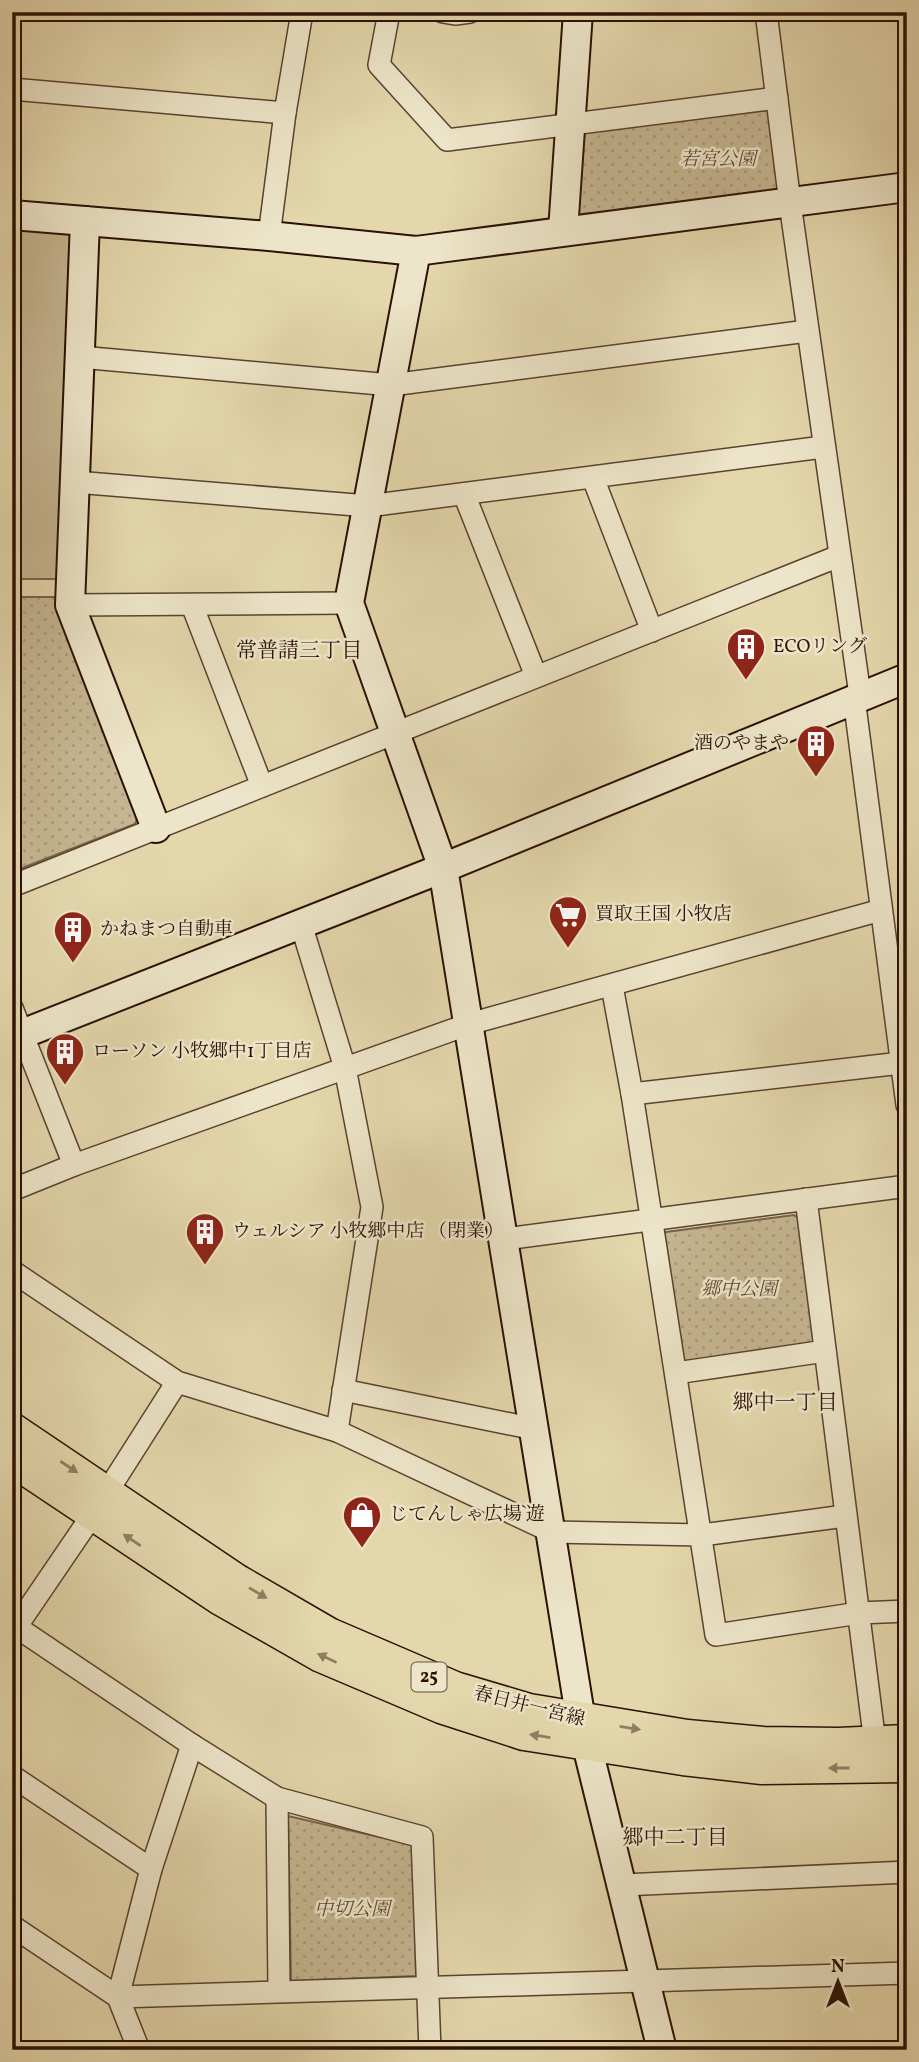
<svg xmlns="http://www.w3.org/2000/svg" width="919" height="2062" font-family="Vollkorn,'Noto Serif JP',serif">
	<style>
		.park { fill: url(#park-dots); stroke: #78624a; stroke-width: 2 }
		.garden { fill: #c5b590; stroke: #78624a; stroke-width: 2 }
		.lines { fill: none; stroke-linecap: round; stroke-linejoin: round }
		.street-casing { stroke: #5a422f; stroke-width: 24 }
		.secondary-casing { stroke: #2c1005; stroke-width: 32 }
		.primary-casing { stroke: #2c1005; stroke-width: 35 }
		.street { stroke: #ede5c9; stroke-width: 21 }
		.secondary { stroke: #ede5c9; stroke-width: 28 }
		.primary { stroke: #e4d7ac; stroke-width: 32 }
		.oneway { fill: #917d61 }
		.labels { text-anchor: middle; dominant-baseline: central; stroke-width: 5; stroke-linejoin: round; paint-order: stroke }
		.shield { fill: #ede5c9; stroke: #665040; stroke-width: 2 }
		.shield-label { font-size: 18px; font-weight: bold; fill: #2c1005 }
		.park-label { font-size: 19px; font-style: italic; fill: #624a36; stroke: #ede5c9 }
		.poi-label { font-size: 19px; fill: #2c1005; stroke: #ede5c9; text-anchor: start }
		.street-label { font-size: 19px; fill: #2c1005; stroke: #ede5c9 }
		.neighbourhood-label { font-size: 21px; fill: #2c1005; stroke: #ede5c9 }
	</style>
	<defs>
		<pattern id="park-dots" width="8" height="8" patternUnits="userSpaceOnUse" patternTransform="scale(1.75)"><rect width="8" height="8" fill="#c5b590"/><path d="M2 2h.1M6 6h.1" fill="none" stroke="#a99b7b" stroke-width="1.8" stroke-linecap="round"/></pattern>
	</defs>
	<rect width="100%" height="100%" fill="#e4d7ac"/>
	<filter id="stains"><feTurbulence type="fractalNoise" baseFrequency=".00286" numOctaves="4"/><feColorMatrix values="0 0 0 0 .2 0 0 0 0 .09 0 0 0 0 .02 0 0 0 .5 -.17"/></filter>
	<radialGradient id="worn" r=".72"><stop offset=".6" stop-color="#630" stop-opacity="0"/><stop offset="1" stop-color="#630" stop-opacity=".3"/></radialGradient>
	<!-- park -->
	<g class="park">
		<polygon points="768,110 780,198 576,219 583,130"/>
		<polygon points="12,597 56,597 139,814 135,824 12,872"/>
		<polygon points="794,1215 801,1220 816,1343 688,1365 682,1360 662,1239 666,1232"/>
		<polygon points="288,1816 414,1845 416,1976 291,1981"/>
	</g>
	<!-- garden -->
	<polygon class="garden" points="12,229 66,233 75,238 59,579 12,579"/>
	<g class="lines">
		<!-- street casing -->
		<g class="street-casing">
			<g id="street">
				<polyline points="389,12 379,65 447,140 777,98"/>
				<polyline points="443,12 455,14 470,12"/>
				<polyline points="766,12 790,203 860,695"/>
				<polyline points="12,89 285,113"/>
				<polyline points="269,236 285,113 302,12"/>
				<polyline points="80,357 391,385 807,331"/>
				<polyline points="593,478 652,631"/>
				<polyline points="75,482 368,506 823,447"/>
				<polyline points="464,494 536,676"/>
				<polyline points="70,605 349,603"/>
				<polyline points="192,605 262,786"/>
				<polyline points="854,698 907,1105"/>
				<polyline points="12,886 839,556"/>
				<polyline points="301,924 345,1068 372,1207 337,1431"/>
				<polyline points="612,986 632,1094 716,1635 859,1613 907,1611"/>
				<polyline points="12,1008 74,1165"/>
				<polyline points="632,1094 901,1063"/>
				<polyline points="12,1190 74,1165 469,1024 881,910"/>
				<polyline points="806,1199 875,1743"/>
				<polyline points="505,1239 907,1186"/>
				<polyline points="12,1271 177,1382 337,1431 552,1532 702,1535 845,1516"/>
				<polyline points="676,1373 825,1351"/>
				<polyline points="343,1390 535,1429"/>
				<polyline points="12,1624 192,1745 277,1798 422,1837 430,2050"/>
				<polyline points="12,1633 93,1514 177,1382"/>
				<polyline points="12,1776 151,1869"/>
				<polyline points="277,1798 279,1991"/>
				<polyline points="623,1885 907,1872"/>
				<polyline points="12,1926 118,1997 907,1973"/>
				<polyline points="139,2050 118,1997 151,1869 192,1745"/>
			</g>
		</g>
		<!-- secondary casing -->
		<g class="secondary-casing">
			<g id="secondary">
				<polyline points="12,215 269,236 416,251 907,187"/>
				<polyline points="85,221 70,605 156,828"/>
				<polyline points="563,231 578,12"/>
				<polyline points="416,251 349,603 443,868 581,1721 662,2050"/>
				<polyline points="12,1038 443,868 907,678"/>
			</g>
		</g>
		<!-- primary casing -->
		<g class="primary-casing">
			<g id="primary">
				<polyline points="12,1429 236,1580 329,1634 455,1688 529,1710 687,1736 763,1743 838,1744 907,1741"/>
				<polyline points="12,1460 219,1598 321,1656 441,1707 524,1734 683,1759 762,1768 907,1766"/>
			</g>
		</g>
		<!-- street -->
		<use href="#street" class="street"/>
		<!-- secondary -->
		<use href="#secondary" class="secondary"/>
		<!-- primary -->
		<use href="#primary" class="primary"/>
	</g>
	<!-- one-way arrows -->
	<defs><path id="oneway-solid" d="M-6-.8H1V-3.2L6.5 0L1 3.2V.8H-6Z" transform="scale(1.75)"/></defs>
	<g class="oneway">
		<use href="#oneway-solid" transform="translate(69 1467) rotate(34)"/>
		<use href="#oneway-solid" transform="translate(132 1540) rotate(-146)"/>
		<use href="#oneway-solid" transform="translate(258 1593) rotate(31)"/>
		<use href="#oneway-solid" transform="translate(327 1658) rotate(-155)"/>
		<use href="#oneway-solid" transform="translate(630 1728) rotate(9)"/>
		<use href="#oneway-solid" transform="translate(540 1736) rotate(-171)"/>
		<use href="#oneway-solid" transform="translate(839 1768) rotate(180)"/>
	</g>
	<!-- icons -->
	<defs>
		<g id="building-pin" transform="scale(2.0125)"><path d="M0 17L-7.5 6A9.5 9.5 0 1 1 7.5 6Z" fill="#8f2418" stroke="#ede5c9"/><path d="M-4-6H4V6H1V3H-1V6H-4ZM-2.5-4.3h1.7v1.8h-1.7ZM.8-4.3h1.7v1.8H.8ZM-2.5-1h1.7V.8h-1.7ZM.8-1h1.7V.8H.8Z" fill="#fff"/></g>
		<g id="supermarket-pin" transform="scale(2.0125)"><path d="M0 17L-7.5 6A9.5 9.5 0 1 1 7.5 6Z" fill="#8f2418" stroke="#ede5c9"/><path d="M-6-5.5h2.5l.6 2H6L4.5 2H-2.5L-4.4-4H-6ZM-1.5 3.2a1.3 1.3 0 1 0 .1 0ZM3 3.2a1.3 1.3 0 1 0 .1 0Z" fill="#fff"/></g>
		<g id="shop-pin" transform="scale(2.0125)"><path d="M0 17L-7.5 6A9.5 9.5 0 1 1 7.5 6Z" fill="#8f2418" stroke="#ede5c9"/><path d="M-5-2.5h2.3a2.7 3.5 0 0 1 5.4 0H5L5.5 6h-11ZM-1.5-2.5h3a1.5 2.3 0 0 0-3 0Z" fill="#fff"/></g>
	</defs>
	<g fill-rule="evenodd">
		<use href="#building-pin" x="746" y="647"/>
		<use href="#building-pin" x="816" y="744"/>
		<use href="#supermarket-pin" x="568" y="915"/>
		<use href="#building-pin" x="73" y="930"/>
		<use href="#building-pin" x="65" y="1052"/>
		<use href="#building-pin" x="205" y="1232"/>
		<use href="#shop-pin" x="362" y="1515"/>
	</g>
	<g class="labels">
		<!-- shield labels -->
		<rect class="shield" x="411.5" y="1662.5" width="35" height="29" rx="5"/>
		<g class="shield-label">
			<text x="429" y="1677">25</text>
		</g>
		<!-- park labels -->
		<g class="park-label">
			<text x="718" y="160">若宮公園</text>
			<text x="739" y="1290">郷中公園</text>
			<text x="352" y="1910">中切公園</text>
		</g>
		<!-- poi labels -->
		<g class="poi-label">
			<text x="773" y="647">ECOリング</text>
			<text x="789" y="744" text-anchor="end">酒のやまや</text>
			<text x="595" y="915">買取王国 小牧店</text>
			<text x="100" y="930">かねまつ自動車</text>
			<text x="92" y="1052">ローソン 小牧郷中1丁目店</text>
			<text x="232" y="1232">ウェルシア 小牧郷中店 （閉業）</text>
			<text x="389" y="1515">じてんしゃ広場 遊</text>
		</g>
		<!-- street labels -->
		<g class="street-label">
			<text transform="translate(529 1707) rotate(14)">春日井一宮線</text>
		</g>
		<!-- neighbourhood labels -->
		<g class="neighbourhood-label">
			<text x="299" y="651">常普請三丁目</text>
			<text x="785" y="1403">郷中一丁目</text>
			<text x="675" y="1838">郷中二丁目</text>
		</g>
	</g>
	<!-- margin -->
	<rect width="919" height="2062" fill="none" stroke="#e4d7ac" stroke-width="42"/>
	<rect x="14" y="14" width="891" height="2034" fill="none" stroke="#2c1005" stroke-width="3.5"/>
	<rect x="21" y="21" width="877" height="2020" fill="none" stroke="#2c1005" stroke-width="2"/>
	<!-- north arrow -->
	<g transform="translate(838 1982)" stroke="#ede5c9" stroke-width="5" paint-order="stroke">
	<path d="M0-5L12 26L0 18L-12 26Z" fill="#2c1005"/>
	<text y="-10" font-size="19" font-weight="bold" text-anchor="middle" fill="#2c1005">N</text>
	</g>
	<rect width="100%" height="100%" filter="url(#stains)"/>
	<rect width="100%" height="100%" fill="url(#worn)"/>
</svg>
